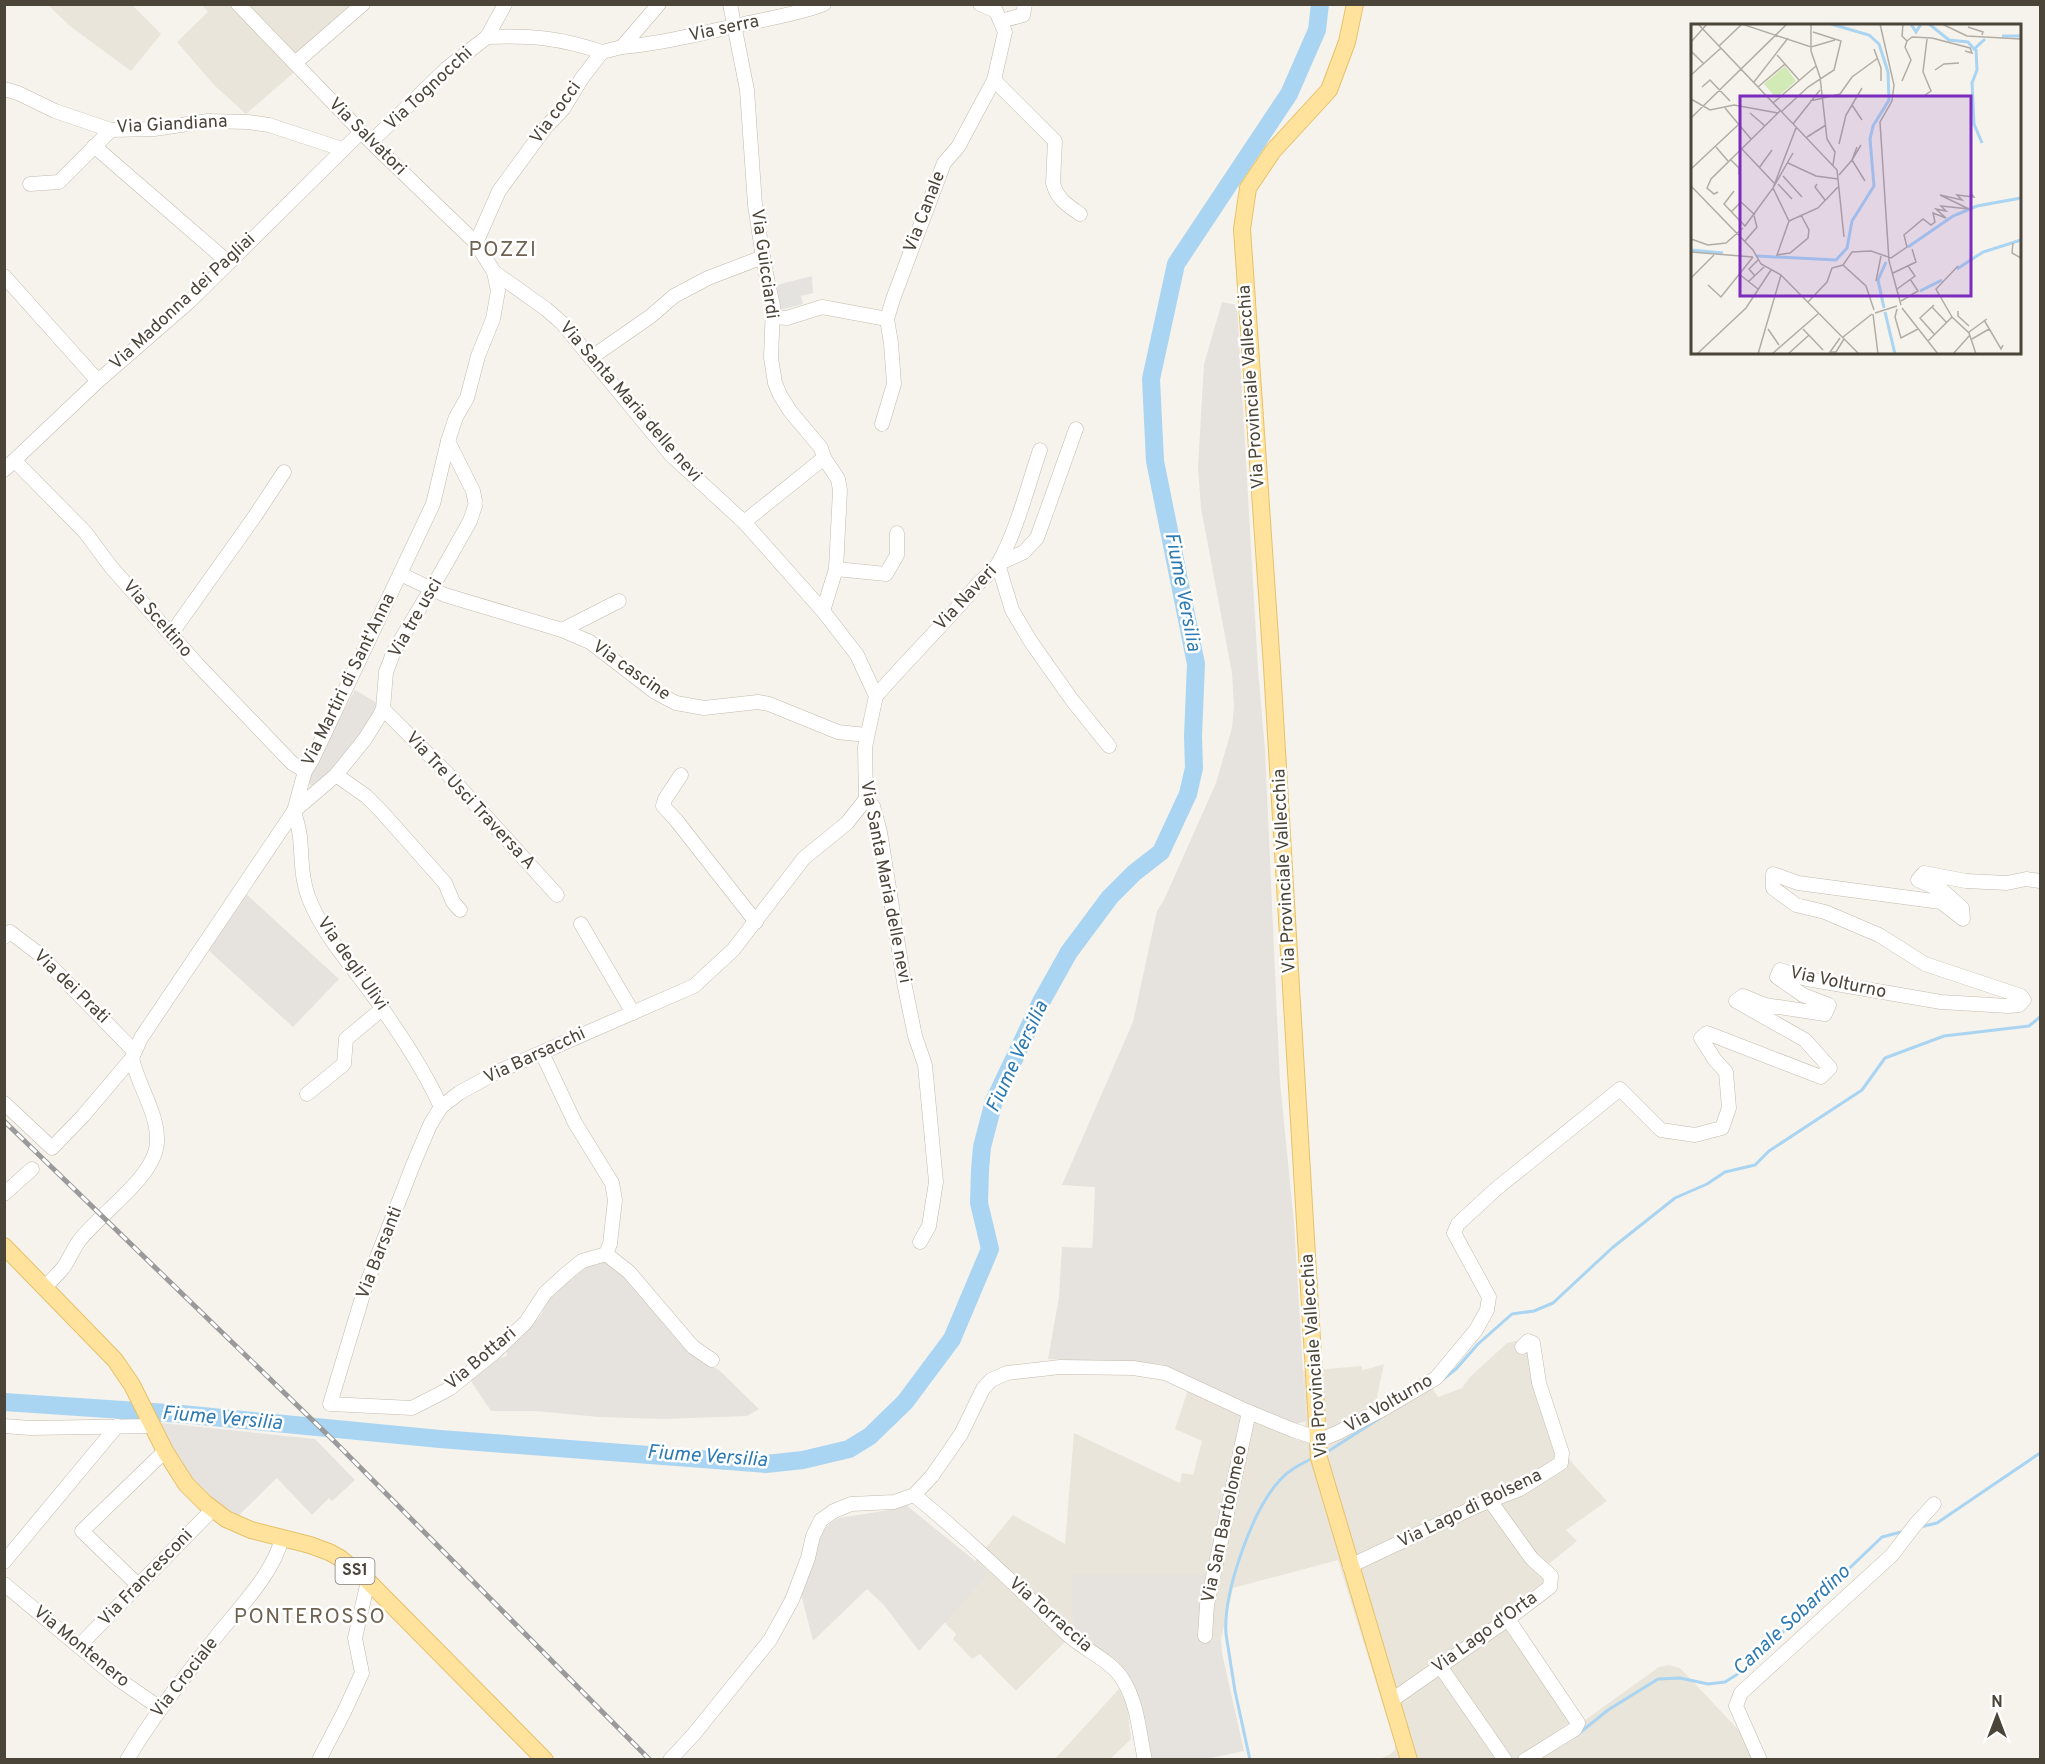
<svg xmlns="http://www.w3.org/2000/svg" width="2045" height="1764" font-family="Overpass,sans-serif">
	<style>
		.residential { fill: #eae5da }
		.industrial { fill: #e6e2dd }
		.parking { fill: #e5e3e0 }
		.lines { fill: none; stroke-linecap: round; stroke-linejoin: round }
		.stream { stroke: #a9d4f2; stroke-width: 3 }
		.river { stroke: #a9d4f2; stroke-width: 18 }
		.minor-casing { stroke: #c2bbae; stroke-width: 15 }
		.major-casing { stroke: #e6c16a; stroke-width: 18 }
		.minor { stroke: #fff; stroke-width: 14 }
		.major { stroke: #ffe39c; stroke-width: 16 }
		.rail-casing { stroke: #9a9a9a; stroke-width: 5 }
		.rail { stroke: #fff; stroke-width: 3; stroke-dasharray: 9; stroke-linecap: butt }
		.labels { text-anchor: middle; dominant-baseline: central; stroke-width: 5; stroke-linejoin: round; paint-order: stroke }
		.shield { fill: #fff; stroke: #817c74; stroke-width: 1.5 }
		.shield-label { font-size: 16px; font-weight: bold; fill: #4b4439 }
		.street-label { font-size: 18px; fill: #4b4439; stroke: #fff }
		.water-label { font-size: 20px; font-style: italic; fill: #2e7ab2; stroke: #fff }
		.quarter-label { font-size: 21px; letter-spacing: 1.5px; fill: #6e6250; stroke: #fff }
		.inset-river { fill: none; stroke: #a9d4f2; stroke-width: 3 }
		.inset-road { fill: none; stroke: #b2ada4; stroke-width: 1.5 }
		.view { fill: #7b2cbf; fill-opacity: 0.15; stroke: #7b2cbf; stroke-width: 3 }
		.inset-edge { fill: none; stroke: #4b4439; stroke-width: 3 }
	</style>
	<rect width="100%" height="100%" fill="#f6f3ec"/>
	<!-- residential -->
	<g class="residential">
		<polygon points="48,5 132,5 161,34 131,71 70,26"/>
		<polygon points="202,5 372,5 246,114 214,85 177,42 208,12"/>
		<polygon points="1528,1338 1562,1448 1573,1464 1607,1501 1566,1530 1577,1541 1544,1568 1559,1580 1551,1592 1514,1620 1585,1720 1659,1667 1669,1665 1680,1668 1766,1759 1379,1759 1389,1755 1395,1750 1395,1744 1338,1560 1233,1588 1221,1639 1200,1643 1199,1606 1206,1576 1073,1634 1016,1691 980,1654 972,1659 953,1639 956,1634 944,1622 985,1578 985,1569 975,1561 1013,1515 1065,1544 1074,1433 1180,1483 1182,1473 1193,1475 1202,1441 1175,1429 1188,1390 1300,1441 1306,1421 1303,1371 1362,1366 1362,1370 1364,1370 1384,1364 1375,1406 1425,1377 1438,1397 1462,1388 1470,1377 1507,1343"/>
		<polygon points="1119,1689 1127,1704 1131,1739 1110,1759 1054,1760"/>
	</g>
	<!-- industrial -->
	<g class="industrial">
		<polygon points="1222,302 1237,305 1258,670 1265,750 1280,1082 1294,1223 1306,1421 1294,1425 1161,1364 1048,1359 1059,1297 1062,1247 1092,1248 1093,1237 1095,1187 1062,1185 1133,1022 1157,911 1164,900 1216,783 1232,728 1234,707 1232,673 1201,508 1198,467 1204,364"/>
		<polygon points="355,690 379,704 351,752 314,786 310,785 308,779 311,771"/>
		<polygon points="244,892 339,979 293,1027 207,949"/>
		<polygon points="596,1260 608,1262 619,1269 695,1355 720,1371 759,1409 747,1416 664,1419 599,1417 535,1411 491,1411 469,1378 491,1361 507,1356 506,1347 522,1337 542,1314 547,1298"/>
		<polygon points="161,1423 315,1439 355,1480 332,1501 329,1498 312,1515 277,1478 237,1517 211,1501 193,1482 176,1456"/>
		<polygon points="906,1505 985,1569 985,1578 919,1651 884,1605 867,1589 813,1641 800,1590 819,1536 829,1524 839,1518 889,1510"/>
		<polygon points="1072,1575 1206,1575 1199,1606 1200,1643 1221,1639 1222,1653 1244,1751 1206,1759 1149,1759 1130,1687 1073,1634"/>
	</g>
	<!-- parking -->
	<polygon class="parking" points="812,276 813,293 801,296 803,304 780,310 773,286"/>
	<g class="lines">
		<!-- stream -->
		<g class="stream">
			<polyline points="1442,1380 1456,1369 1478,1344 1512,1314 1534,1311 1553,1303 1612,1248 1675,1198 1707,1184 1725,1172 1755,1165 1769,1151 1862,1090 1885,1058 1944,1036 2029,1026 2040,1017"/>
			<polyline points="1327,1452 1380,1418"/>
			<polyline points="1920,1527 1937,1523 2040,1453"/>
			<polyline points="1577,1735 1608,1710 1658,1679 1680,1678 1708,1684 1725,1682 1741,1672 1882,1537 1905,1531"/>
			<path d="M1250 1760 1235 1691 1226 1634C1223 1593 1252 1510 1280 1480 1289 1470 1299 1465 1311 1459"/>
		</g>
		<!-- river -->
		<polyline class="river" points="4,1402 182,1414 440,1439 766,1464 803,1460 849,1449 870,1436 905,1402 952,1339 990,1249 979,1203 980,1170 982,1147 994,1101 1041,1002 1069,952 1110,897 1134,873 1161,852 1188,794 1194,768 1193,736 1196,664 1155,461 1151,379 1176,264 1289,94 1317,30 1320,4"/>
		<!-- minor casing -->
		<g class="minor-casing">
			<g id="minor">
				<polyline points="730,4 747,90 755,205 764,264 773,306 771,358 775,383 780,395 790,411 821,448 824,458 838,479 840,490 836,569 823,611"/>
				<polyline points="1001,21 1023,15 1025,4"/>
				<path d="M487 37C531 35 560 38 602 52"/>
				<path d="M622 47C664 43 703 33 744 24 771 18 798 14 824 4"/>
				<polyline points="295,63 363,4"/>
				<path d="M994 80 1055 141 1053 183C1057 199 1067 205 1080 214"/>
				<polyline points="4,89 18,93 55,111 111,130 154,129 208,121 248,122 269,125 342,149"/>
				<polyline points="371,142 446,69 487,37 505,4"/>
				<polyline points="94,146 228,262"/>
				<polyline points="30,184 59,182 111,130"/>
				<polyline points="476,243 499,191 545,128 563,109 582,78 602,52 622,47 659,4"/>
				<polyline points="494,272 546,309 562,323 671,455 744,522 823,611 857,655 876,696 865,747 866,799 873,806 880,832 904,982 915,1036 925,1065 936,1182 929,1226 920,1242"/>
				<polyline points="4,276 98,381"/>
				<polyline points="774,317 787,318 822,307 887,319"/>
				<polyline points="592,357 651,316 674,296 708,278 763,257"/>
				<polyline points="882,424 894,384 891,343 887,319 893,299 944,163 958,147 994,80 1005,32 996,11 980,4"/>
				<polyline points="1076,429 1037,538 1024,552 998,564 1012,610 1031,642 1072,700 1109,746"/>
				<polyline points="448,441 473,491 475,501"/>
				<polyline points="15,461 85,532 111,567 196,663 292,763 305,771"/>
				<polyline points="4,470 98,381 190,301 361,132"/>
				<polyline points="744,522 824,458"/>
				<polyline points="836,569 886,574 897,555 897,533"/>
				<polyline points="400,574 445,595 562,630 590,642 655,692 676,703 704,708 758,702 769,704 838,732 866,735"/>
				<polyline points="562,630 619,601"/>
				<polyline points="171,634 255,516 284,472"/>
				<path d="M876 696C909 658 945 623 977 585 984 577 995 570 999 562 1017 530 1028 485 1040 450"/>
				<polyline points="383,709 445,771 557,895"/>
				<polyline points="336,775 366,796 381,811 445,883 453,902 460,910"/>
				<polyline points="681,775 665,799 663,806 676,820 756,922"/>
				<polyline points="581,924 633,1013"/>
				<polyline points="4,937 10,932 39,954 134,1051"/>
				<polyline points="542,1053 575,1123 612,1183 615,1200 610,1244 606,1254 582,1261 566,1274 545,1293 526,1322 495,1352 449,1389 412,1408 330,1404 365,1288 415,1160 430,1125 441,1107 459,1093 497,1072 694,986 733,950 804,858 847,823 866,799"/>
				<polyline points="307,1094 344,1064 346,1039 382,1009"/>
				<polyline points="4,1103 52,1148 83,1116 132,1058 141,1038 294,811 305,771 312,760 433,504 448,441 456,417 467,398 478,356 493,319 498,291 494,272 476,243 371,142 238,4"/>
				<path d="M441 1107C424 1070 402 1037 379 1004 356 970 326 940 310 901 301 880 302 859 300 837 299 828 296 819 294 811L336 775 365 739 380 715 383 709 386 672 394 651 443 569 470 521 475 506"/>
				<polyline points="4,1194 32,1169"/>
				<polyline points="606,1254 629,1272 693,1347 712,1360"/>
				<path d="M44 1288C50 1282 57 1275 63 1268 69 1260 73 1249 79 1241 100 1213 157 1176 157 1141 158 1113 138 1086 132 1058"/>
				<polyline points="4,1426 30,1428 152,1426"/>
				<path d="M914 1495C967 1538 1017 1587 1067 1634 1084 1650 1111 1660 1123 1680 1138 1704 1139 1733 1145 1760"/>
				<polyline points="4,1562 117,1426"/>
				<polyline points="1350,1566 1479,1505 1520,1489 1561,1463 1562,1453 1539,1383 1533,1343 1528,1341 1522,1347"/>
				<polyline points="4,1584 118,1679 160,1708"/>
				<polyline points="138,1585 82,1531 165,1451"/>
				<polyline points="1508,1619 1578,1723 1575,1729 1525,1760"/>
				<polyline points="1205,1636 1207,1605 1249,1412"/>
				<polyline points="79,1646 213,1509"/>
				<polyline points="1440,1666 1505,1760"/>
				<polyline points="1392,1700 1508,1619 1550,1587 1551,1576 1532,1559 1491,1502"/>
				<path d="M127 1760C154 1714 187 1674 219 1633 241 1606 274 1572 282 1538"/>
				<polyline points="319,1760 344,1712 362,1673 355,1638 368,1581"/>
				<polyline points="670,1760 694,1734 770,1640 792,1600 808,1558 813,1536 821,1520 834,1511 851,1504 894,1502 914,1495 932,1476 961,1434 983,1389 991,1380 1007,1373 1060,1367 1133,1368 1165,1373 1249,1412 1293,1430 1317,1438 1327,1437 1337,1433 1385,1408 1436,1378 1476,1330 1487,1310 1489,1297 1454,1233 1458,1224 1496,1189 1620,1089 1661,1130 1695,1135 1722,1128 1729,1108 1726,1072 1715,1060 1701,1038 1707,1033 1821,1077 1830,1068 1805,1040 1736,1001 1743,996 1765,1005 1825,1014 1829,1005 1803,995 1777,977 1780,970 1807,979 1941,1002 2008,1006 2019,1005 2024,1000 2021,996 1925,964 1879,935 1825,912 1796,905 1773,888 1773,874 1798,883 1941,902 1963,919 1962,908 1943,891 1918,880 1924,873 1966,881 2007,883 2026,879 2040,881"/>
				<polyline points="1760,1760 1736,1706 1741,1693 1892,1555 1915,1525 1934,1504"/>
			</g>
		</g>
		<!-- major casing -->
		<g class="major-casing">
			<g id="major">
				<polyline points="1355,4 1347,42 1329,90 1273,151 1248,188 1242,229 1272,667 1319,1458 1409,1760"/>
				<polyline points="4,1246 115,1360 132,1385 165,1451 186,1484 205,1503 226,1519 251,1530 310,1545 329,1552 340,1558 368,1581 545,1760"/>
			</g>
		</g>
		<!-- minor -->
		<use href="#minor" class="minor"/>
		<!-- major -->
		<use href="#major" class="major"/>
		<!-- rail casing -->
		<g class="rail-casing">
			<polyline id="rail" points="4,1121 334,1441 650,1760"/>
		</g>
		<!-- rail -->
		<use href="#rail" class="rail"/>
	</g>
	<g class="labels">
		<!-- shield labels -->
		<rect class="shield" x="335.5" y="1558" width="39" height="26" rx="4.5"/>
		<g class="shield-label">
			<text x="355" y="1571">SS1</text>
		</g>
		<!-- street labels -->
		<g class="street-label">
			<text transform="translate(724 29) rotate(-12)">Via serra</text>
			<text transform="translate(429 89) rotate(-43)">Via Tognocchi</text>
			<text transform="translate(556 113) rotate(-54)">Via cocci</text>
			<text transform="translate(172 125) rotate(-3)">Via Giandiana</text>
			<text transform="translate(367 137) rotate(45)">Via Salvatori</text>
			<text transform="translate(925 212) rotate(-69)">Via Canale</text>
			<text transform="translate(764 264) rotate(82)">Via Guicciardi</text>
			<text transform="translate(183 302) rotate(-43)">Via Madonna dei Pagliai</text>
			<text transform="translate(1252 387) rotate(-94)">Via Provinciale Vallecchia</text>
			<text transform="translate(630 402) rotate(49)">Via Santa Maria delle nevi</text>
			<text transform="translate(966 598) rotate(-47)">Via Naveri</text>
			<text transform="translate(416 618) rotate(-60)">Via tre usci</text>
			<text transform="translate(157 619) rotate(49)">Via Sceltino</text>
			<text transform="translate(631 671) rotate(35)">Via cascine</text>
			<text transform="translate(349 680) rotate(-64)">Via Martiri di Sant'Anna</text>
			<text transform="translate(470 801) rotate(47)">Via Tre Usci Traversa A</text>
			<text transform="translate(1285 871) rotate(-93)">Via Provinciale Vallecchia</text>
			<text transform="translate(885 882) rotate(79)">Via Santa Maria delle nevi</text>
			<text transform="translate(352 964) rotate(55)">Via degli Ulivi</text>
			<text transform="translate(1838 983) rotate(12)">Via Volturno</text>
			<text transform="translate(71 987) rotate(44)">Via dei Prati</text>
			<text transform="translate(535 1056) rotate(-25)">Via Barsacchi</text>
			<text transform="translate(380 1253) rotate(-69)">Via Barsanti</text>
			<text transform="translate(1315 1356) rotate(-94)">Via Provinciale Vallecchia</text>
			<text transform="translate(481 1359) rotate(-40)">Via Bottari</text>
			<text transform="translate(1389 1404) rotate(-30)">Via Volturno</text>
			<text transform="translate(1470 1509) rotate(-26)">Via Lago di Bolsena</text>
			<text transform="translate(1225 1524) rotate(-78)">Via San Bartolomeo</text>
			<text transform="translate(146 1578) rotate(-46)">Via Francesconi</text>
			<text transform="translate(1050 1615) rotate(41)">Via Torraccia</text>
			<text transform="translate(1485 1633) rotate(-36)">Via Lago d'Orta</text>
			<text transform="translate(81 1647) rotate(39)">Via Montenero</text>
			<text transform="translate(185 1678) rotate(-52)">Via Crociale</text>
		</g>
		<!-- water labels -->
		<g class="water-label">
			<text transform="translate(1182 592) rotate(79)">Fiume Versilia</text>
			<text transform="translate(1018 1057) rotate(-65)">Fiume Versilia</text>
			<text transform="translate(222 1419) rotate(5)">Fiume Versilia</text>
			<text transform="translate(707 1457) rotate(4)">Fiume Versilia</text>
			<text transform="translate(1792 1621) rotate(-43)">Canale Sobardino</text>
		</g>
		<!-- quarter labels -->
		<g class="quarter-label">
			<text x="503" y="250">POZZI</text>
			<text x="310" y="1617">PONTEROSSO</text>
		</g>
	</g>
	<!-- overview -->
	<g transform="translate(1691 24)">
		<rect width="330" height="330" fill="#f6f3ec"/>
		<path d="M94 42 105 57 85 74 73 60Z" fill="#d2eab5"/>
		<path class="inset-river" d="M220 0 225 8 230 0M238 0 258 16 277 18 283 25 294 15M311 12H330M285 25 286 46 281 59 283 100 291 119M217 223 262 192 286 182 330 174M0 226 32 229M66 232 145 236 156 224 161 197 183 162 179 115 182 102 198 76 197 48 188 20 178 11 140 0M266 245 292 228 330 216M229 267 251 256M193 284 187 256 195 238M194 288 204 330"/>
		<path class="inset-road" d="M120 0V27L129 53 136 115 144 128 142 141M189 0 203 61 201 77 189 98 198 237 210 281M212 0 211 12 216 17M251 0 276 12 330 15M8 1 146 146 153 213M277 3 292 8 291 11M216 17 221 13 241 14 279 24 281 29 274 27M0 18 16 0M28 22 51 0 120 23 144 16M183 25 190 44V57M0 27 13 40M86 31 108 56M244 46 253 40 268 39M0 51 30 24M211 57 220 36 214 23 216 17M63 58 97 14M11 63 19 56 39 77M67 63 94 40M234 71 240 67 232 48 236 15M0 75 19 86 43 81 87 89M119 77 149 70 161 53 187 34M82 79 125 42M161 81 171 96M34 84 60 115M90 88 117 63 143 46 150 17 122 8M59 89 74 102M0 94 96 0M102 100 129 66M116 113 135 101M148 120 155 91 171 64M170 121 161 136 174 157M25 123 37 137M50 124 83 159M39 135 48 144V151M97 139 125 152 147 155M68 144 81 126M0 145 47 101M148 151 161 136 166 123M92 152 111 173M87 160 101 175M126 160 124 163 134 176M0 162 62 226 70 240 90 251 168 330M43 167 33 180 54 202 82 164 105 104M27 168 23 170 16 164 20 155 89 87M40 188 50 178 64 191M98 197 86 231 99 229 117 214 118 206 110 191M98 197 82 164 102 129M98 197 127 184 147 163M0 215 17 221 35 219 52 204M54 217 66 203 63 192M322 219 321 229 330 234M0 228 62 233M152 241 175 262 183 286M202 249 225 238 221 225M48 250 67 265M64 252 58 245 67 236M0 254 23 231M185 257 190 232M57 258 73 243M17 261 30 273 62 233M206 265 224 252 217 242M210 277 227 267 219 255M117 278 136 258 141 244 152 241 161 228 180 227 200 234 216 223 213 211 232 195 240 201 244 198 242 189 255 194 245 185 255 187 250 182 278 185 249 171 271 176 266 171 283 173 280 169M243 281 229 294 244 311M241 283 256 299M211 284 247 330M206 285 204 293 210 314 227 305M267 287V292L278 302M184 289 206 282M182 290 187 330M261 293 278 309 285 330M293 296 310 325 312 321M77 305 88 321M112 305 132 326M278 308 296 295M152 313 181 290M149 314 139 328H145L153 315M281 315 298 305M237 317 261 293 245 265 267 242M6 330 55 284 80 246M67 330 90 251M81 330 128 289M97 330 118 311M262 330 279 311"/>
		<path class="view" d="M49 72H280V272H49Z"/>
		<rect width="330" height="330" class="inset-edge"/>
	</g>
	<!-- border -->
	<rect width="2045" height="1764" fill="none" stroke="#4b4439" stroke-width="12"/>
	<!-- north arrow -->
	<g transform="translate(1997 1716)" stroke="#ffffff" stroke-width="4.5" paint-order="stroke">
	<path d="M0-4.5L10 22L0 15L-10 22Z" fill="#4b4439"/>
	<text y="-9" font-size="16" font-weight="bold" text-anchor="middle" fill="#4b4439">N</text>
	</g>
</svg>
